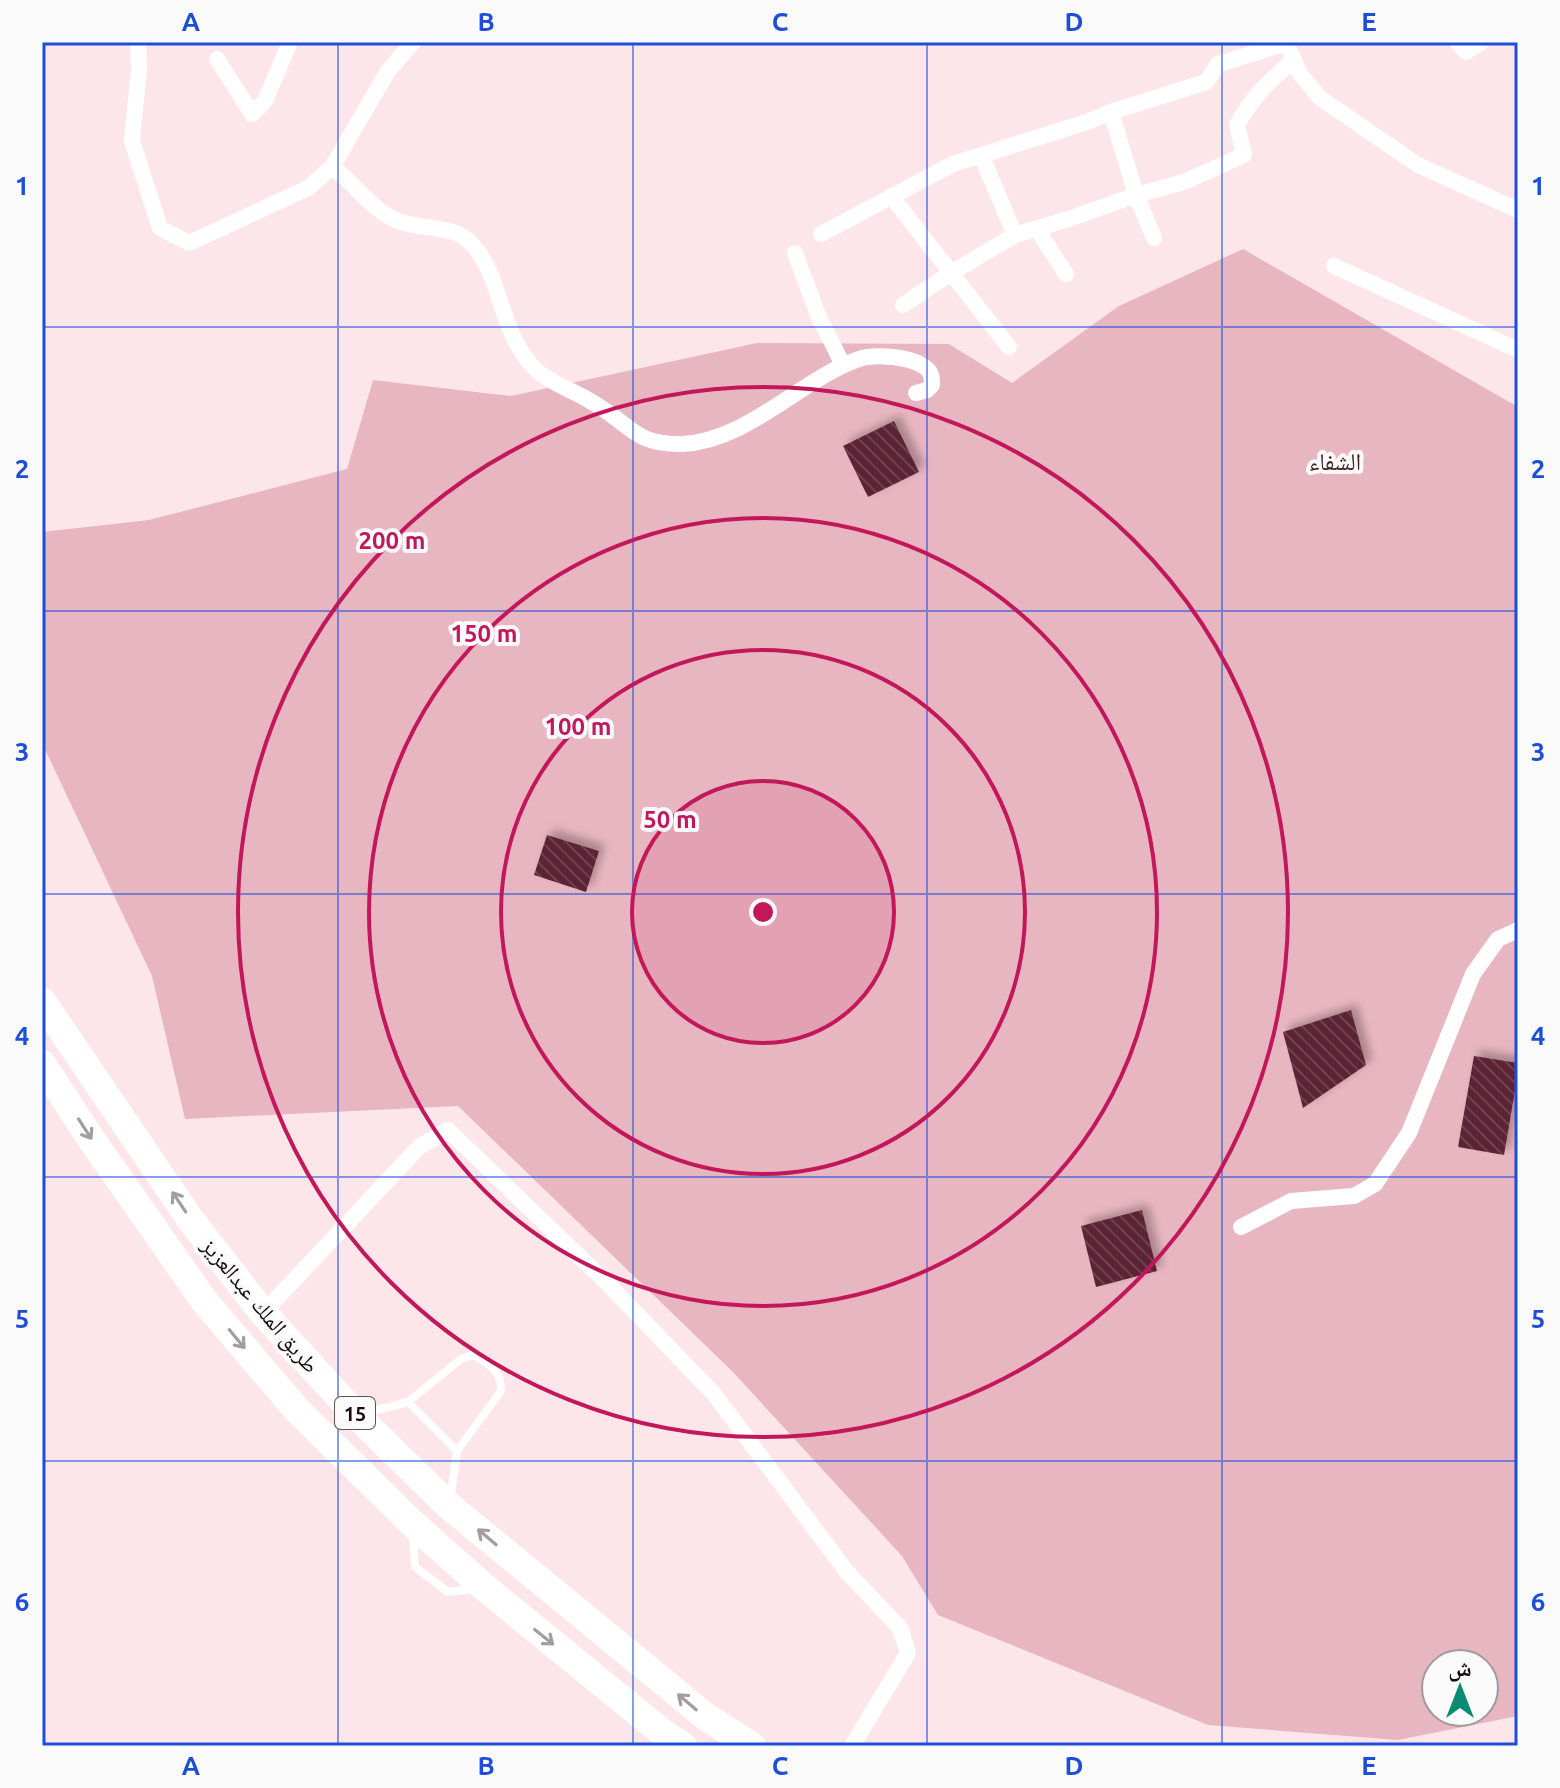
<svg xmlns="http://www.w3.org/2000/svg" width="1560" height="1788" font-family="Ubuntu,'Noto Naskh Arabic',sans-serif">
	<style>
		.green { fill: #e8b6c0; fill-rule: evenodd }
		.building { fill: url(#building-back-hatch); filter: url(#shadow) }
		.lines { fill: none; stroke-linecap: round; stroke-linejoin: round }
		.service { stroke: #fff; stroke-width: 8 }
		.minor { stroke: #fff; stroke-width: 16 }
		.trunk { stroke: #fff; stroke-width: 28 }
		.oneway { stroke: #a29d9f }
		.grid { fill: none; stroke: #1d4ed8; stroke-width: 2; stroke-opacity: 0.55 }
		.ring { fill: none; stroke: #c2185b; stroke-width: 4 }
		.labels { text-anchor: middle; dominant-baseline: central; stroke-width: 8; stroke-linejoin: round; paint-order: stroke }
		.shield { fill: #fafafa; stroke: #5b5355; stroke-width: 2 }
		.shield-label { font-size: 20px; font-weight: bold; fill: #170b0e }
		.street-label { font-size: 22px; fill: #170b0e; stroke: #fafafa }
		.neighbourhood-label { font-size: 24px; fill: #3f2229; stroke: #fafafa }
		.centre { fill: #c2185b; stroke: #fafafa; stroke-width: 4 }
		.ring-label { font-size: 24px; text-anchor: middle; font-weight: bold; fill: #c2185b; stroke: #fafafa; stroke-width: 8; stroke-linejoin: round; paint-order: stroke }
		.neatline { fill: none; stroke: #1d4ed8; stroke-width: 3 }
		.grid-label { font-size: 26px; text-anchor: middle; font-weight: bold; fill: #1d4ed8 }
	</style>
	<defs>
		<pattern id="building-back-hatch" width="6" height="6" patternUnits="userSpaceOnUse" patternTransform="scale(2)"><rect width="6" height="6" fill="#5b2434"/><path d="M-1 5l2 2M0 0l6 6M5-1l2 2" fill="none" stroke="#6e414e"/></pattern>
		<filter id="shadow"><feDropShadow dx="6" dy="-6" stdDeviation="4" flood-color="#0004"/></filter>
	</defs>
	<rect width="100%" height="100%" fill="#fde6ea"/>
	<!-- green -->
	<path class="green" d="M1243 249 1518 407V1716L1398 1740 1208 1725 938 1615 902 1556 732 1371 458 1106 185 1119 152 976 42 743V532L149 520 347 469 373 380 511 396 757 343 949 344 1012 383 1119 306ZM1436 1664H1484V1712H1436Z"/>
	<!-- building -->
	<g class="building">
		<polygon points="894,421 919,472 868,497 843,446"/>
		<polygon points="547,835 599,851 586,892 534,875"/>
		<polygon points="1351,1010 1366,1065 1303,1108 1283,1032"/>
		<polygon points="1474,1056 1518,1063 1518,1073 1504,1155 1458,1147"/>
		<polygon points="1142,1210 1157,1271 1096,1287 1081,1226"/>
	</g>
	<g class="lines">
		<!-- service -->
		<g class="service">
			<polyline points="408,1402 457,1451"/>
			<path d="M365 1413 408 1402 461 1359 473 1355C488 1363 503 1373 501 1391L457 1451 450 1500"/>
			<polyline points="413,1536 415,1567 448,1592 474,1589"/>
		</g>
		<!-- minor -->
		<g class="minor">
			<polyline points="138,42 139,69 132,141 160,228 189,243 308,188 332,167 388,71 413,42"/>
			<polyline points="1457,42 1466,52 1481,42"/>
			<polyline points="1291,53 1300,74 1320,98 1418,165 1518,210"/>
			<polyline points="217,59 252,114 265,101 290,42"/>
			<polyline points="1111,112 1136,195 1154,238"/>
			<polyline points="981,155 1015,235"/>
			<path d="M332 167C355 183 372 211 398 221 420 230 455 224 472 244 495 269 499 308 514 338 536 384 559 381 597 405 631 426 636 445 682 444 747 441 798 382 856 360 873 353 913 356 927 369 932 373 932 379 932 385L927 390 916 393"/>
			<polyline points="891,196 1009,347"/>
			<polyline points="1037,229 1066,274"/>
			<polyline points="821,234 953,164 1087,122 1111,112 1206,82 1218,64 1287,43"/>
			<polyline points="795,253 818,315 843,365"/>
			<polyline points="1334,266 1518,350"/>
			<path d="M903 305 951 273 1015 235 1069 219 1136 195 1184 182 1244 155 1237 125C1251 98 1271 79 1294 60"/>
			<polyline points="1241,1227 1291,1201 1354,1196 1375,1184 1409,1133 1473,974 1498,939 1518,930"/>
			<polyline points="263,1313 419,1147 448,1130 607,1283 714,1394 847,1572 900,1628 908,1653 852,1746"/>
		</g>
		<!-- trunk -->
		<g class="trunk">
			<polyline points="42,1001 190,1219 263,1313 356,1415 449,1506 705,1716 752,1746"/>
			<polyline points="42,1064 89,1136 205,1302 297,1410 412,1523 484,1587 663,1733 683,1746"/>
		</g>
	</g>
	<!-- one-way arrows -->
	<defs><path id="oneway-shaft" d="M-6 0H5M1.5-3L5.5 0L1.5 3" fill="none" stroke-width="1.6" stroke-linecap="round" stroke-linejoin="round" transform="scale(2)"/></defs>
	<g class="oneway">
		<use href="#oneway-shaft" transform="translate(85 1129) rotate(57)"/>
		<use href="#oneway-shaft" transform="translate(179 1202) rotate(-124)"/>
		<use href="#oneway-shaft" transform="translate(237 1339) rotate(50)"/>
		<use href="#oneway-shaft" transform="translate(487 1537) rotate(-140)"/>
		<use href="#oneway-shaft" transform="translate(544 1637) rotate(39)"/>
		<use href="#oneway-shaft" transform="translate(687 1702) rotate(-140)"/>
	</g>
	<!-- grid -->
	<path class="grid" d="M338 42V1746M633 42V1746M927 42V1746M1222 42V1746M42 327H1518M42 611H1518M42 894H1518M42 1177H1518M42 1461H1518"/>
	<!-- distance rings -->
	<circle cx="763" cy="912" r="131" fill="#c2185b" fill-opacity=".12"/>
	<g class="ring">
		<circle cx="763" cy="912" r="131"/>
		<circle cx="763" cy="912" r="262"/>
		<circle cx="763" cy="912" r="394"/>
		<circle cx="763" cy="912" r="525"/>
	</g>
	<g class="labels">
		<!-- shield labels -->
		<rect class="shield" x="335" y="1397" width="40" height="32" rx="6"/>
		<g class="shield-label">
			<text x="355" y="1413">15</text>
		</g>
		<!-- street labels -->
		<g class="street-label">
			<text transform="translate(261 1305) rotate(50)">طريق الملك عبدالعزيز</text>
		</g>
		<!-- neighbourhood labels -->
		<g class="neighbourhood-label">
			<text x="1335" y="461">الشفاء</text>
		</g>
	</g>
	<circle cx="763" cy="912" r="12" class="centre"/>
	<g class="ring-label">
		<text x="392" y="549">200 m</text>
		<text x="484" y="642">150 m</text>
		<text x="578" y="735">100 m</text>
		<text x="670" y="828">50 m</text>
	</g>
	<!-- border -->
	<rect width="1560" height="1788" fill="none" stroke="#fafafa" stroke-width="88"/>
	<!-- north arrow -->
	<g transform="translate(1460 1688)"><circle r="38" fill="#fafafa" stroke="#9f9a9c" stroke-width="2"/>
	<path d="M0-6L14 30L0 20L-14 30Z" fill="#098c72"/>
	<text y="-12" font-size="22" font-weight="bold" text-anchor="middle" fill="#170b0e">ش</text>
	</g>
	<rect x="44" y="44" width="1472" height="1700" class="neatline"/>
	<g class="grid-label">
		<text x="191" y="31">A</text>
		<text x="486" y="31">B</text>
		<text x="780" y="31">C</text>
		<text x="1074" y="31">D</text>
		<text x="1369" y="31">E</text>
		<text x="22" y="195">1</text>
		<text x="1538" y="195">1</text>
		<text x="22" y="478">2</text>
		<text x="1538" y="478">2</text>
		<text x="22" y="761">3</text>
		<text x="1538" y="761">3</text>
		<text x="22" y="1045">4</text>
		<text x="1538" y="1045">4</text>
		<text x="22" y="1328">5</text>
		<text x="1538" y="1328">5</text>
		<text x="22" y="1611">6</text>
		<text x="1538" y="1611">6</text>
		<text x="191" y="1775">A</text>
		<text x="486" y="1775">B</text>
		<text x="780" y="1775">C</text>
		<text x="1074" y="1775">D</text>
		<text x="1369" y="1775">E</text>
	</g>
</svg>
